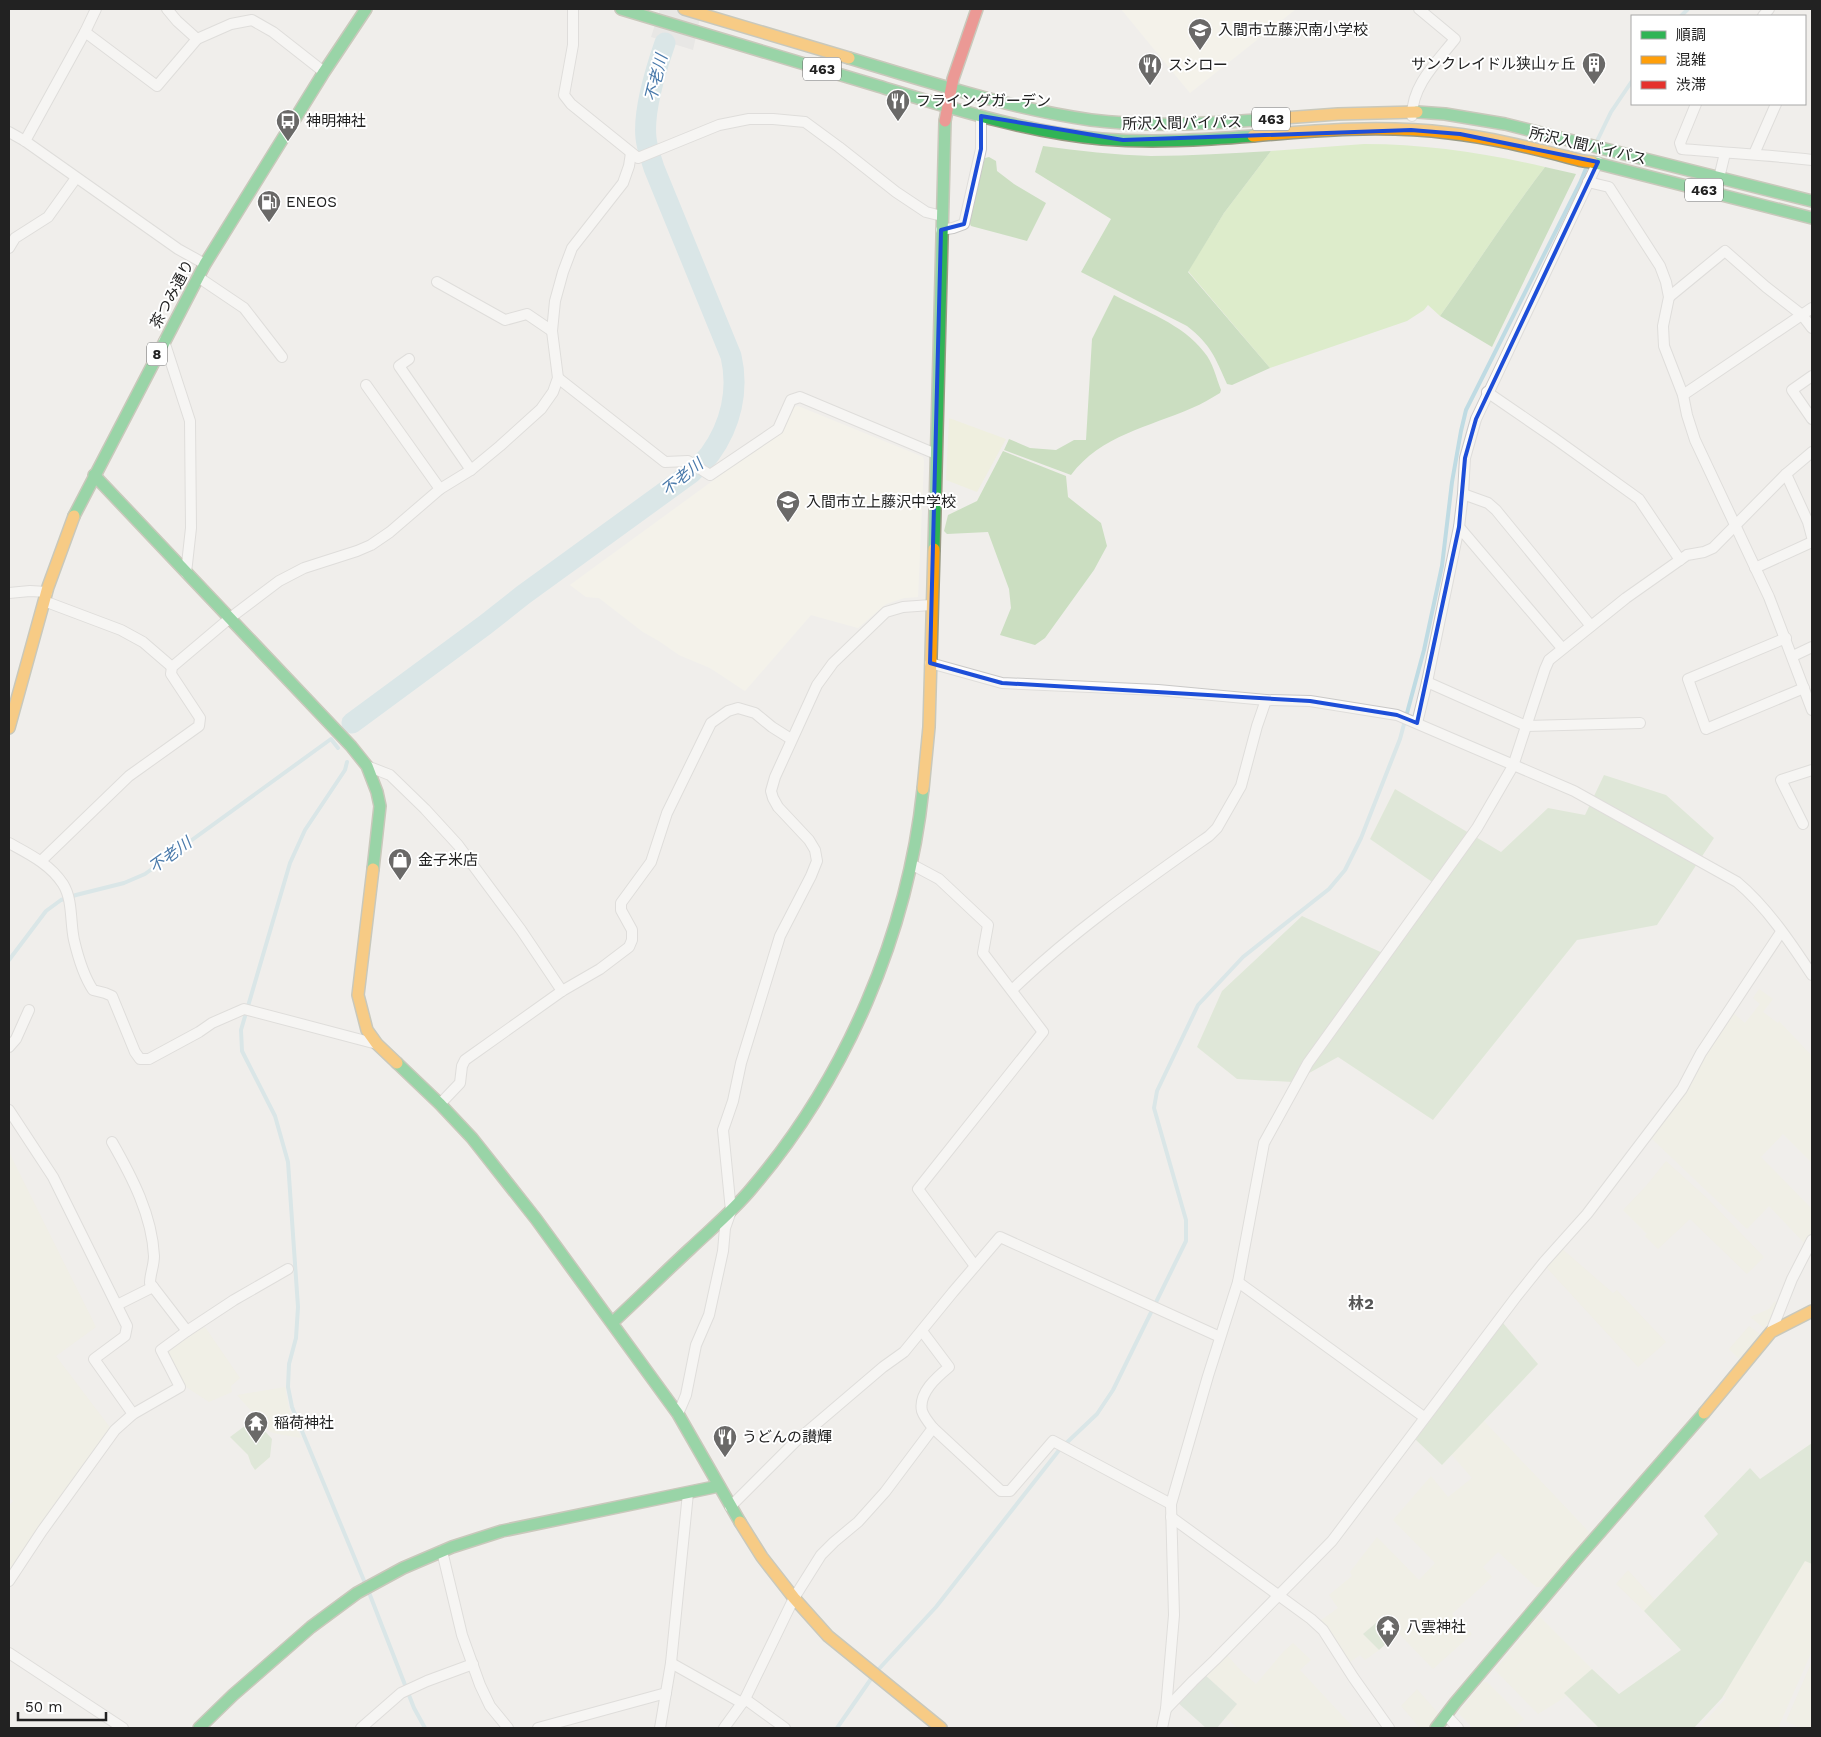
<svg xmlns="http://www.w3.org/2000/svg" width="1821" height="1737" font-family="'Work Sans','Noto Sans JP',sans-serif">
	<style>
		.education { fill: #f8f7e8 }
		.farmland { fill: #efefdf }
		.grass { fill: #ddeccb }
		.forest { fill: #cbdec1 }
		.cemetery { fill: #cadbca }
		.pier { fill: #dedddd }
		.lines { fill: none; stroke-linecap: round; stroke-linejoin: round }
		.stream { stroke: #bfdbe3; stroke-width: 4 }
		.river { stroke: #bfdbe3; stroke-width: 21 }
		.street-casing { stroke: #c9c8c7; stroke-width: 12 }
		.fast-casing { stroke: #999a82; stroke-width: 14 }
		.slow-casing { stroke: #999a82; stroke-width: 14 }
		.jam-casing { stroke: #999a82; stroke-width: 14 }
		.street { stroke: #fdfcfc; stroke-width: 10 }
		.fast { stroke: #30b455; stroke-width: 11 }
		.slow { stroke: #ff9f0a; stroke-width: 11 }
		.jam { stroke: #e5322d; stroke-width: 11 }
		.marked { fill: none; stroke: #1d4ed8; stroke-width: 4; stroke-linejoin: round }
		.labels { text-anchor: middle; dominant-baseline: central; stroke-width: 4; stroke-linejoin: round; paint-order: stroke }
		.shield { fill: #fff; stroke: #646464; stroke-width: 1 }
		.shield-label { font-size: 14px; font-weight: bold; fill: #222 }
		.poi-label { font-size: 15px; fill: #222; stroke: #fff; text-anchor: start }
		.street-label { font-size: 15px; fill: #222; stroke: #fff }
		.water-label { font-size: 16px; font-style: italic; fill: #4a7aab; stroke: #fff }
		.neighbourhood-label { font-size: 16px; font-weight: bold; fill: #555; stroke: #fff }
	</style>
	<rect width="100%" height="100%" fill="#f0eeeb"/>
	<!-- education -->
	<g class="education">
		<polygon points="1121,9 1296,9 1190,93"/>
		<polygon points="798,406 923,457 924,461 918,597 904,598 886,604 858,628 811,615 745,691 710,668 679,655 659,641 643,632 599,598 586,597 570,585 781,431 792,408"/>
	</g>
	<!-- farmland -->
	<g class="farmland">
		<polygon points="949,418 1006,439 977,492 946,480"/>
		<polygon points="1759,989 1773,999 1763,1012 1778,1023 1779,1021 1812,1056 1812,1163 1783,1134 1761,1157 1812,1209 1812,1233 1805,1244 1769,1206 1747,1229 1652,1139 1651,1134 1732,1012 1745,1023 1760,1004 1753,998"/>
		<polygon points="9,1152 96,1327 56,1356 112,1430 9,1575 9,1506 13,1501 9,1497"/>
		<polygon points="1666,1161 1708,1199 1764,1257 1747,1274 1690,1219 1658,1249 1645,1236 1647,1234 1623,1210 1646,1186"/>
		<polygon points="1560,1247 1613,1293 1617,1290 1666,1342 1638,1367 1545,1266"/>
		<polygon points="1775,1301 1777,1304 1770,1321 1764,1328 1750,1317 1769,1309"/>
		<polygon points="1749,1326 1760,1334 1739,1359 1729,1349"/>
		<polygon points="205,1327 240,1378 231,1386 232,1392 209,1402 183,1385 166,1351 183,1337"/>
		<polygon points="285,1387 289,1409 301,1438 278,1434 270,1432 237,1395"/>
		<polygon points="1483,1420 1591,1534 1544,1587 1536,1587 1498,1552 1483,1567 1492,1577 1452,1614 1472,1634 1433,1669 1383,1617 1363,1634 1379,1650 1365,1660 1360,1655 1347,1664 1320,1621 1338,1608 1329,1595 1352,1576 1350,1572 1377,1537 1419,1580 1435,1563 1393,1520 1431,1476 1448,1497 1472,1478 1451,1454"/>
		<polygon points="1805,1560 1812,1564 1812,1651 1778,1728 1699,1728 1726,1698 1724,1695"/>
		<polygon points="1628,1570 1655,1600 1644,1611 1616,1584"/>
		<polygon points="1539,1616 1592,1669 1565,1693 1567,1696 1538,1714 1495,1670"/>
		<polygon points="1293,1643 1311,1660 1300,1670 1354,1728 1238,1728 1225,1718 1237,1704 1204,1674 1226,1654 1243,1673 1256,1684 1284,1651"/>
		<polygon points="1812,1661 1812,1728 1800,1728 1786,1721"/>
		<polygon points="1483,1682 1487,1682 1524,1719 1514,1728 1473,1728 1458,1713"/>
		<polygon points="1417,1689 1439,1714 1428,1728 1420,1728 1401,1706"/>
	</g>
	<!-- grass -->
	<path class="grass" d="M1364 144C1426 144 1485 153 1545 167 1508 215 1475 267 1440 316L1428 305 1424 310 1407 321 1270 368 1188 271 1224 213 1271 151Z"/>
	<!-- forest -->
	<g class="forest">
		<path d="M1043 146C1079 151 1115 155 1151 156 1191 156 1231 153 1271 151L1224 213 1188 272 1270 368 1232 385 1227 384C1215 357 1211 345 1187 326L1081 272 1111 219 1035 172Z"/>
		<polygon points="989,157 996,161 997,171 1014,184 1046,203 1027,241 971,226 968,220 983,164 985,158"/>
		<path d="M1545 167 1576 174 1492 347 1440 316C1475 267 1508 215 1545 167Z"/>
		<path d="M1114 295C1144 311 1183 324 1204 352 1213 362 1216 378 1221 390L1220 393C1211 398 1202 404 1192 408 1149 427 1101 435 1071 475L1004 450 1009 439 1030 448 1056 450 1074 440H1086L1092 339Z"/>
		<polygon points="1003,451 1066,476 1068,497 1101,523 1107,546 1094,570 1045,638 1035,645 1000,635 1011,608 1009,589 988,532 947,534 944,531 948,515 977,501"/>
		<polygon points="1604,775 1666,795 1714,838 1657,925 1577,940 1433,1120 1338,1057 1293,1082 1237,1079 1197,1047 1222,991 1302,916 1385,954 1438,886 1370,839 1395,789 1501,852 1548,808 1585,815"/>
		<polygon points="1503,1323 1538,1364 1442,1465 1415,1439"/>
		<polygon points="254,1419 272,1439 270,1457 255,1470 251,1464 248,1455 230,1437"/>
		<polygon points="1812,1443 1812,1564 1805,1561 1722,1698 1694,1728 1599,1728 1564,1693 1592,1669 1619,1694 1681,1650 1644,1611 1718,1534 1704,1516 1750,1468 1760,1479"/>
		<polygon points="1383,1617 1398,1633 1379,1650 1363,1634"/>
	</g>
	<!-- cemetery -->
	<polygon class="cemetery" points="1204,1674 1237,1704 1217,1728 1206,1728 1177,1702"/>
	<!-- pier -->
	<polygon class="pier" points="660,9 702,9 693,50 651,37"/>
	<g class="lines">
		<!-- stream -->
		<g class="stream">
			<polyline points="1681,16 1688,9"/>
			<polyline points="1597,141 1611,112 1632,81"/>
			<polyline points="347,762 345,770 305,830 290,863 241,1030 242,1051 275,1116 288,1162 298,1307 296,1338 289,1364 288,1387 292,1407 365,1583"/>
			<polyline points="9,960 46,911 61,900 76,895 124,883 145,874 331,739 338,748"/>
			<polyline points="368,1590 414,1708 425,1728"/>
			<polyline points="877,1671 936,1607 1060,1449 1097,1414 1113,1390 1186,1241 1186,1220 1154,1108 1157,1091 1198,1005 1243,957 1329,889 1345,870 1361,838 1400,739 1424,650 1442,566 1452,482 1461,431 1466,410 1580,183 1587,166"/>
			<polyline points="837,1728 873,1676"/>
		</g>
		<!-- river -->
		<path class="river" d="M352 723 485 625 523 595 691 473C697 467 705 461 710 454 731 425 739 390 731 356L654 168C651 158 647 148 646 138 643 111 656 69 665 43"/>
		<!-- street casing -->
		<g class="street-casing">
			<g id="street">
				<polyline points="167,9 177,21 197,39"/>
				<polyline points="573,9 573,45 564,95 571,104 638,158 719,125 749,119 773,119 805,122 839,147 896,192 926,212 942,216"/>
				<polyline points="1763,16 1769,9"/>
				<polyline points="85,32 157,86 197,39 231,24 252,20 273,32 324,72"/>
				<path d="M1696 104 1680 143 1682 149C1726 153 1769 155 1812 160"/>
				<path d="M1412 116C1412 85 1437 62 1455 39L1419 9"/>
				<polyline points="9,132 25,141 178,249 205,264"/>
				<polyline points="25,141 85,32 96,9"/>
				<polyline points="1754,154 1776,104"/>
				<polyline points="1719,178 1725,153"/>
				<polyline points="1588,182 1609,187 1660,266 1666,282 1669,297 1663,326 1664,346 1683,395 1687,415 1695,440 1769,597 1812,710"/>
				<polyline points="941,230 953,228 964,224 981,149 981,116"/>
				<polyline points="9,248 15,238 48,217 76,178"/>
				<polyline points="198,277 244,308 282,357"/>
				<polyline points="437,282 505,320 527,314 552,331"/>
				<polyline points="1669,297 1725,251 1766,287 1802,315 1812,328"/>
				<polyline points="164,341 190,421 191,528 186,573"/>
				<polyline points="409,359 399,366 471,470"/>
				<polyline points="1812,376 1792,390 1812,419"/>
				<polyline points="558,378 665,462 688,461 710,475 778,429 791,400 800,397 936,454"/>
				<polyline points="366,385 440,489"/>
				<polyline points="1487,392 1554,438 1639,499 1680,560"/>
				<polyline points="1683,395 1812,308"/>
				<polyline points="1786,474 1808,522 1812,537"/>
				<polyline points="1463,494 1488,503 1496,510 1591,626"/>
				<polyline points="1459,527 1562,648"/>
				<polyline points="1755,568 1812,542"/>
				<polyline points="9,593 30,591 47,592"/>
				<polyline points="44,601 121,630 143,642 172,667"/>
				<polyline points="1786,638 1688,679 1706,729 1804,688"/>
				<polyline points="1793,656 1812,647"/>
				<path d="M930 663 1002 683 1158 690 1266 700 1310 701 1397 715 1574 791 1737 882C1766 906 1791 943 1812 975"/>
				<polyline points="1427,682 1526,726 1640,723"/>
				<polyline points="1417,723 1427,682 1459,527 1463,494 1465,458 1476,419 1598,162"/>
				<polyline points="367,766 390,775 425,809 458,845 521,930 562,991"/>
				<polyline points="1803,824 1781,780 1812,770"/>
				<path d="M9 843C29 854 50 864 63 884 73 900 70 922 74 940 78 957 83 975 93 990L105 993 112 996 135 1052 140 1059H149L199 1032 212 1023 244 1009 377 1044"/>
				<polyline points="41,861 129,776 199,726 200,718 171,674 172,667 230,618 279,581 304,568 357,551 371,545 390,532 440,489 471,470 500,446 541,409 553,392 558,378 552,331 555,301 563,272 572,248 623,183 629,166 631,153"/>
				<polyline points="911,864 939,879 988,925 983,953 1043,1032 918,1189 975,1266"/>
				<path d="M1012 990C1072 932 1141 884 1209 836L1217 828 1241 786 1257 726 1266 700"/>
				<polyline points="9,1047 16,1039 29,1010"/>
				<polyline points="440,1104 460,1083 462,1066 465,1060 562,991 600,969 629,947 632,940 632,930 621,910 621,903 651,862 667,813 711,723 728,711 738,708 755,713 772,727 791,739"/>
				<polyline points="9,1110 53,1177 127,1326 125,1336 94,1359 133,1414"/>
				<path d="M112 1142C132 1177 152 1215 154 1256 154 1266 150 1274 150 1283L187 1331 234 1300 288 1269"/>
				<polyline points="1238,1282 1424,1417"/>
				<polyline points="117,1305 153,1287"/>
				<polyline points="1771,1332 1792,1279 1812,1240"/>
				<polyline points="678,1414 686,1395 696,1345 709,1315 723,1251 725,1228 731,1211 723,1130 733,1101 741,1063 780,936 811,876 817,861 815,850 809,840 778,807 773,798 771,791 775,777 817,685 833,663 886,612 903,607 931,605"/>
				<polyline points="933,1428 1001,1491 1010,1491 1053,1441 1171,1504"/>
				<polyline points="730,1507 795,1442 883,1367 904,1352 953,1292 1000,1237 1220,1337"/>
				<polyline points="1171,1517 1311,1619 1323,1630 1353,1677 1389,1728"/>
				<polyline points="442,1551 462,1635 480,1685 490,1706 508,1728"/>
				<polyline points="9,1581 42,1531 115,1430 133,1414 180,1387 161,1350 187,1331"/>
				<polyline points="9,1653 123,1728"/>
				<polyline points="671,1663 742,1703"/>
				<polyline points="745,1699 785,1728"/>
				<polyline points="1166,1709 1193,1681 1215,1660 1332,1541 1516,1297 1544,1262 1587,1214 1682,1089 1701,1053 1781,932"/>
				<polyline points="1446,1715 1458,1728"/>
				<polyline points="361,1728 401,1693 427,1681 473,1664"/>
				<polyline points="538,1728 666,1693"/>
				<polyline points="660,1728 671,1663 688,1493"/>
				<path d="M724 1728 745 1699 794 1598 821 1555 834 1542 858 1522 885 1492 933 1428C929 1423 924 1417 922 1411 918 1393 937 1377 949 1367L922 1331"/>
				<polyline points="1162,1728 1166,1709 1174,1615 1171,1504 1208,1376 1238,1282 1264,1143 1308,1063 1477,828 1513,766 1545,669 1549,660 1626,598 1687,555 1704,552 1713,548 1786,474 1812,452"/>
			</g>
		</g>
		<!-- fast casing -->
		<g class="fast-casing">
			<g id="fast">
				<path d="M621 9C707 35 792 60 878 86 951 108 1025 132 1102 139 1152 143 1202 140 1253 136"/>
				<path d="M849 58C929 82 1008 108 1091 120 1146 127 1202 124 1257 120"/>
				<polyline points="1417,112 1445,114 1505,124 1812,201"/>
				<polyline points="1592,162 1812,218"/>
				<polyline points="94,475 351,746 367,766 377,792 380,806 373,869"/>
				<polyline points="74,516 205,264 324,72 366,9"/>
				<polyline points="934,549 945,121"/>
				<polyline points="397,1063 440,1104 472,1138 536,1219 678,1414 740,1522"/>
				<path d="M613 1322C639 1298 664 1273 690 1249 711 1229 734 1210 752 1188 846 1078 908 933 923 789"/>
				<polyline points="199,1728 233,1695 311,1627 357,1593 403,1568 452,1547 502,1531 719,1486"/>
				<polyline points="1436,1728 1455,1703 1575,1561 1704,1413"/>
			</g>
		</g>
		<!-- slow casing -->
		<g class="slow-casing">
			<g id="slow">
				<polyline points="684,9 849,58"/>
				<polyline points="1257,120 1338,114 1417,112"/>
				<path d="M1253 136C1318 130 1384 125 1449 133 1495 138 1539 150 1583 161L1592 162"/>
				<polyline points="9,728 48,587 74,516"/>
				<polyline points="923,789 929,727 934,549"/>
				<polyline points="373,869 358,995 367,1030 377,1044 397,1063"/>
				<polyline points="1704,1413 1771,1332 1812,1311"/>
				<polyline points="740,1522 762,1557 794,1598 828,1636 941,1728"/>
			</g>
		</g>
		<!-- jam casing -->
		<g class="jam-casing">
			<polyline id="jam" points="945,121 953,79 977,9"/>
		</g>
		<!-- street -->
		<use href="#street" class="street"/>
		<!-- fast -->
		<use href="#fast" class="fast"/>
		<!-- slow -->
		<use href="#slow" class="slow"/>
		<!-- jam -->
		<use href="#jam" class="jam"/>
	</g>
	<!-- marked area -->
	<path d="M0 0H1821V1737H0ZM981 116 1123 140 1411 130 1460 134 1598 162 1476 419 1465 458 1459 527 1417 723 1397 715 1310 701 1002 683 930 663 941 230 964 224 981 149Z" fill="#f0eeeb" fill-opacity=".55" fill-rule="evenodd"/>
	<path class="marked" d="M981 116 1123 140 1411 130 1460 134 1598 162 1476 419 1465 458 1459 527 1417 723 1397 715 1310 701 1002 683 930 663 941 230 964 224 981 149Z"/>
	<!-- icons -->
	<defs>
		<g id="school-pin" transform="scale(1.25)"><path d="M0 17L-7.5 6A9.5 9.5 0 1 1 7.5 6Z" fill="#6a6968" stroke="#fff"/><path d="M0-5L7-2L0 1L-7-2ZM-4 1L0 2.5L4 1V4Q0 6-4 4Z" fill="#fff"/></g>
		<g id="building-pin" transform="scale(1.25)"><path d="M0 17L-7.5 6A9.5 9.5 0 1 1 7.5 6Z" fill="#6a6968" stroke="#fff"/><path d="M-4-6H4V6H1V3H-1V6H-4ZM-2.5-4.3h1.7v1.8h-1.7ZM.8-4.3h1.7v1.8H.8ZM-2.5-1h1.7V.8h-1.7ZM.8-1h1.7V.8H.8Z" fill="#fff"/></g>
		<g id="restaurant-pin" transform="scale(1.25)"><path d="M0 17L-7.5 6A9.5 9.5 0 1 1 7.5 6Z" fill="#6a6968" stroke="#fff"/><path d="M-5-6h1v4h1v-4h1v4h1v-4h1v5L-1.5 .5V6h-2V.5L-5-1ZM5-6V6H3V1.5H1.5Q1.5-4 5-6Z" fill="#fff"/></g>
		<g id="bus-pin" transform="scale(1.25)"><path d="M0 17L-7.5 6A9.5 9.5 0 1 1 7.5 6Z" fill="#6a6968" stroke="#fff"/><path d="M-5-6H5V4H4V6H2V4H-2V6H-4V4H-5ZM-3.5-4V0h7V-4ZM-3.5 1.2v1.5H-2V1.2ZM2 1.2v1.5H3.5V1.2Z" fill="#fff"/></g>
		<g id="fuel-pin" transform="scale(1.25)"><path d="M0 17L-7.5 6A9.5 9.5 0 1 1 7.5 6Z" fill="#6a6968" stroke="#fff"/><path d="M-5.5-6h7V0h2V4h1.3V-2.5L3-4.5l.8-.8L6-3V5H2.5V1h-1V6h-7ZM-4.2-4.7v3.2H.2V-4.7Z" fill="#fff"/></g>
		<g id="shop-pin" transform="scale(1.25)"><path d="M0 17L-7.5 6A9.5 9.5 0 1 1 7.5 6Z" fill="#6a6968" stroke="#fff"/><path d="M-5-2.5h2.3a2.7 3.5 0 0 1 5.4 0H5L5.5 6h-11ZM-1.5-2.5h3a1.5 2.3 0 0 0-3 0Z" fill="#fff"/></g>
		<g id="temple-pin" transform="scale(1.25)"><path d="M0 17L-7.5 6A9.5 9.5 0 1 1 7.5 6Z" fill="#6a6968" stroke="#fff"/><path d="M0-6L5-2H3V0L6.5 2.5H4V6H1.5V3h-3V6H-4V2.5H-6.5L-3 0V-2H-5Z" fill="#fff"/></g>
	</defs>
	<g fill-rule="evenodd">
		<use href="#school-pin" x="1200" y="30"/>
		<use href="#building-pin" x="1594" y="64"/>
		<use href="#restaurant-pin" x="1150" y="65"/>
		<use href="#restaurant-pin" x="898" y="101"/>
		<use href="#bus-pin" x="288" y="121"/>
		<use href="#fuel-pin" x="269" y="202"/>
		<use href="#school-pin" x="788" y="502"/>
		<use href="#shop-pin" x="400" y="860"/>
		<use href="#temple-pin" x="256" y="1423"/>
		<use href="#restaurant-pin" x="725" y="1437"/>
		<use href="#temple-pin" x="1388" y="1627"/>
	</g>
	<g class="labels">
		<!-- shield labels -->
		<g class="shield">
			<rect x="803" y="57.5" width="38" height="23" rx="4"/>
			<rect x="1252" y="107.5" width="38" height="23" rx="4"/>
			<rect x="1685" y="178.5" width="38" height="23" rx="4"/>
			<rect x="147" y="342.5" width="20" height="23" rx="4"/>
		</g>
		<g class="shield-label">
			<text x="822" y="69">463</text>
			<text x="1271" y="119">463</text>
			<text x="1704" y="190">463</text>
			<text x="157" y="354">8</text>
		</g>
		<!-- poi labels -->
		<g class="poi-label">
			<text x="1218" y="30">入間市立藤沢南小学校</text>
			<text x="1576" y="64" text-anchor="end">サンクレイドル狭山ヶ丘</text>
			<text x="1168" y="65">スシロー</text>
			<text x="916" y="101">フライングガーデン</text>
			<text x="306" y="121">神明神社</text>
			<text x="286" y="202">ENEOS</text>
			<text x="806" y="502">入間市立上藤沢中学校</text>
			<text x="418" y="860">金子米店</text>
			<text x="274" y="1423">稲荷神社</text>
			<text x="742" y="1437">うどんの讃輝</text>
			<text x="1406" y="1627">八雲神社</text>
		</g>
		<!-- street labels -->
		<g class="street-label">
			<text transform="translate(1182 123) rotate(-1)">所沢入間バイパス</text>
			<text transform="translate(1588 146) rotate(13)">所沢入間バイパス</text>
			<text transform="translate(172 294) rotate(-62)">茶つみ通り</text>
		</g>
		<!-- water labels -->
		<g class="water-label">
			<text transform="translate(656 78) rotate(-76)">不老川</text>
			<text transform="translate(682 477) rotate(-39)">不老川</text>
			<text transform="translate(170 855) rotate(-36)">不老川</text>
		</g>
		<!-- neighbourhood labels -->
		<g class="neighbourhood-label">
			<text x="1361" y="1303">林2</text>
		</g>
	</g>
	<!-- border -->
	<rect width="1821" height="1737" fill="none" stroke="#222222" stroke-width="20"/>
	<!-- legend -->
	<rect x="1631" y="15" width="175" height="90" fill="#ffffff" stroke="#a7a7a7"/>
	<rect x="1641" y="31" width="25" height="8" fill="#30b455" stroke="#a7a7a7"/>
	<text x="1676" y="40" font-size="15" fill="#222222">順調</text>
	<rect x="1641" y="56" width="25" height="8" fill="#ff9f0a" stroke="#a7a7a7"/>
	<text x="1676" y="65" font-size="15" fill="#222222">混雑</text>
	<rect x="1641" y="81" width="25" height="8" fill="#e5322d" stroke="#a7a7a7"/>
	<text x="1676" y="90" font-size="15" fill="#222222">渋滞</text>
	<!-- scale -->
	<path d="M18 1712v8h88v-8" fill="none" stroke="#222222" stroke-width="2.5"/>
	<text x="25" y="1712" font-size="15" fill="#222222" stroke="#ffffff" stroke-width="4" paint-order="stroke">50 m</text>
</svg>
